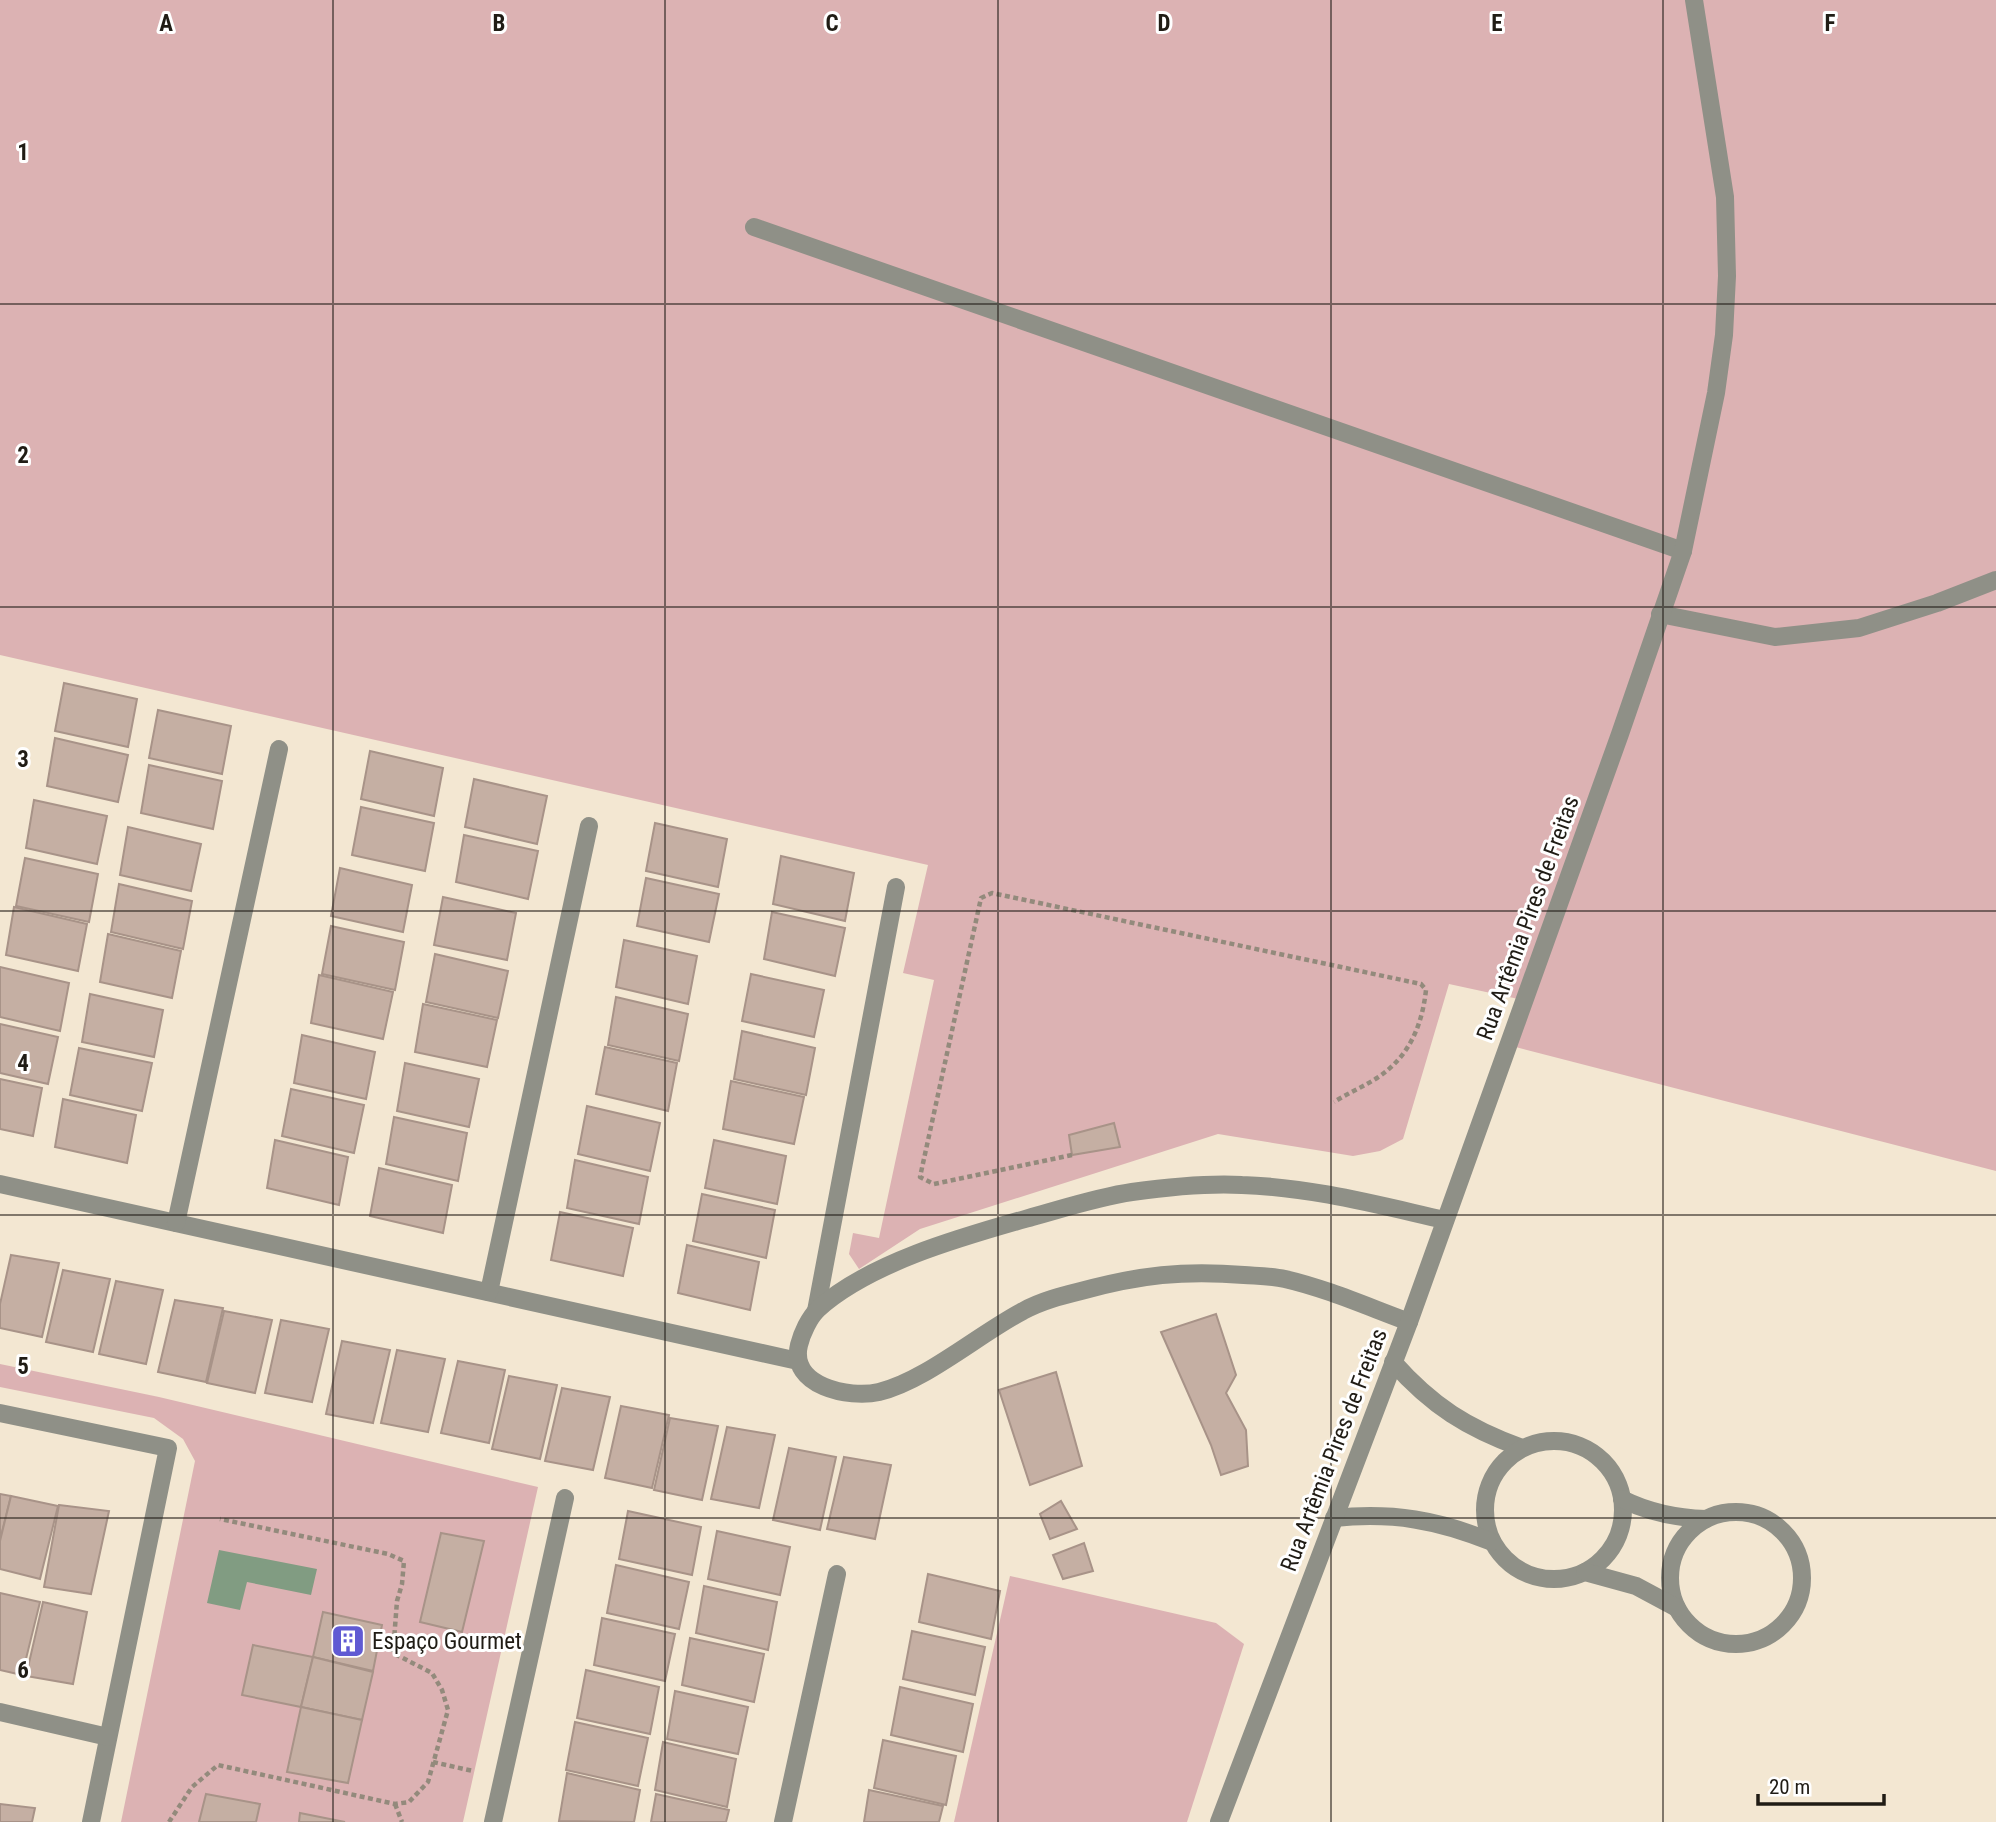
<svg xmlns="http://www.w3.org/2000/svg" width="1996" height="1822" font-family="'Roboto Condensed',sans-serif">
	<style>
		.green { fill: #dcb2b3 }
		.water { fill: #819c82 }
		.building { fill: #c5afa3; stroke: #a89388; stroke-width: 2 }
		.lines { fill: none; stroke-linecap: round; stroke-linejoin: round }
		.path { stroke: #938a7c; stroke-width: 4.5; stroke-dasharray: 5 3.5; stroke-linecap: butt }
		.minor { stroke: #8f9087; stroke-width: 18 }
		.grid { fill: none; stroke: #201c15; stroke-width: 2; stroke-opacity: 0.55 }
		.labels { text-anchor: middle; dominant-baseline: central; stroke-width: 6; stroke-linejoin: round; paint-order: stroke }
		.street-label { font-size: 23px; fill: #201c15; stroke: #fff }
		.poi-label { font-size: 23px; fill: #201c15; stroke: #fff; text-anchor: start }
		.grid-label { font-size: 23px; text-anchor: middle; font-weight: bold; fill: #201c15; stroke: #fff; stroke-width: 6; stroke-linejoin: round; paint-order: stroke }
	</style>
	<rect width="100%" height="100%" fill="#f3e7d2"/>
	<!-- green -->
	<g class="green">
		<polygon points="0,0 1996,0 1996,1171 1508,1045 1523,1000 1449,984 1403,1139 1380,1151 1353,1156 1218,1134 920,1229 859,1269 849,1254 853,1233 879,1238 934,980 903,973 928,865 0,655"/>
		<polygon points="0,1364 159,1397 538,1487 463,1822 121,1822 195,1461 183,1439 154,1418 0,1387"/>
		<polygon points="1010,1576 1216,1623 1244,1644 1187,1822 954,1822"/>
	</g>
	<!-- water -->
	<polygon class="water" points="219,1550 317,1569 311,1595 247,1582 240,1610 207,1603"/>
	<!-- building -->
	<g class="building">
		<polygon points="64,683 137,699 128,747 55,731"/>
		<polygon points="158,710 231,726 222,774 149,758"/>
		<polygon points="55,738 128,755 118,802 47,786"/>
		<polygon points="370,751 443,768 434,816 361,799"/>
		<polygon points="149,765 222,781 213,829 141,813"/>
		<polygon points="474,779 547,796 537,844 465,827"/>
		<polygon points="34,800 107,816 97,864 26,848"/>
		<polygon points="361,807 434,823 425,871 352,855"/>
		<polygon points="655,823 727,839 718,887 646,871"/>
		<polygon points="128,827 201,844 191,891 120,875"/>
		<polygon points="464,835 538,851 528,899 456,882"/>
		<polygon points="781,856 854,873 845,921 773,904"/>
		<polygon points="25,858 98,874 89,922 16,906"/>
		<polygon points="340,868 412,885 403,932 331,916"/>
		<polygon points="646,878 719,894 709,942 637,926"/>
		<polygon points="119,884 192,901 183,949 111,932"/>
		<polygon points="443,897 516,913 507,960 434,945"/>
		<polygon points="14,907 87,924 78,971 6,955"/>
		<polygon points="772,912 845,928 835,976 764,959"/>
		<polygon points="331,926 404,942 395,990 322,974"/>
		<polygon points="108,934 181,951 172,998 100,982"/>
		<polygon points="624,940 697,956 688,1004 616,987"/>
		<polygon points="435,954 508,971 498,1018 426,1002"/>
		<polygon points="0,967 69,983 60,1031 0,1017"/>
		<polygon points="751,974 824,990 814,1037 742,1021"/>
		<polygon points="319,975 393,992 383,1039 311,1023"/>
		<polygon points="90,994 163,1010 154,1057 82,1042"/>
		<polygon points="616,997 688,1014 679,1061 608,1045"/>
		<polygon points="423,1004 497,1020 487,1067 415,1052"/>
		<polygon points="0,1024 58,1037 48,1084 0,1073"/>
		<polygon points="742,1031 815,1048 806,1095 734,1079"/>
		<polygon points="302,1035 375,1052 366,1099 294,1083"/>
		<polygon points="605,1047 677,1063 668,1111 596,1094"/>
		<polygon points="79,1048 152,1063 142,1111 70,1095"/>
		<polygon points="405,1063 479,1079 469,1127 397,1111"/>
		<polygon points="0,1079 42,1088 33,1136 0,1129"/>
		<polygon points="731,1081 804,1097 794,1144 723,1129"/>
		<polygon points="291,1089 364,1105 354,1153 282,1136"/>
		<polygon points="63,1099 136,1115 127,1163 55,1147"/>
		<polygon points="587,1106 660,1123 650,1171 578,1154"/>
		<polygon points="394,1117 467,1133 458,1181 386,1164"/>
		<polygon points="1114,1123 1120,1147 1072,1155 1069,1135"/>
		<polygon points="275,1140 348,1157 339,1205 267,1188"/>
		<polygon points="714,1140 786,1156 777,1204 705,1188"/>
		<polygon points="575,1160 648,1177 639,1224 567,1208"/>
		<polygon points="379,1168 452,1185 443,1233 370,1216"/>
		<polygon points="702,1194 775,1210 766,1258 693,1241"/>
		<polygon points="560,1212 633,1228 623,1276 551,1260"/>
		<polygon points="687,1245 759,1262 750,1310 678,1293"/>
		<polygon points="11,1255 59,1263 42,1337 0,1328 0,1304"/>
		<polygon points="63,1270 110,1279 93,1352 46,1342"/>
		<polygon points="116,1281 163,1290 146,1364 99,1354"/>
		<polygon points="175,1300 223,1308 206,1382 158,1372"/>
		<polygon points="224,1311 272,1320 255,1393 207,1383"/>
		<polygon points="1216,1314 1236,1375 1226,1393 1246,1430 1248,1466 1221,1475 1211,1445 1161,1332"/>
		<polygon points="281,1320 329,1329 312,1402 265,1393"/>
		<polygon points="342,1341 390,1350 373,1423 326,1414"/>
		<polygon points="397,1350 445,1359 428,1432 381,1423"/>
		<polygon points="458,1361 505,1370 489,1443 441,1433"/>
		<polygon points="1056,1372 1082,1466 1030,1485 999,1390"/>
		<polygon points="509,1376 557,1385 540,1459 492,1449"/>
		<polygon points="562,1388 610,1397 593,1470 545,1461"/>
		<polygon points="621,1406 669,1415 652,1488 605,1478"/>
		<polygon points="670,1418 718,1426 702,1500 654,1490"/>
		<polygon points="727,1427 775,1435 759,1508 711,1499"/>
		<polygon points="789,1448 836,1457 820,1530 773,1520"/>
		<polygon points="844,1457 891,1465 875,1539 827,1529"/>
		<polygon points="0,1494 11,1496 0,1540"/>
		<polygon points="11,1496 58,1506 40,1579 0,1569 0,1541"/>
		<polygon points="1061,1501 1077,1529 1050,1539 1040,1514"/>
		<polygon points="59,1505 109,1511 91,1594 44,1587"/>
		<polygon points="628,1511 701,1527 692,1575 619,1559"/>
		<polygon points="717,1531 790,1547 780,1595 708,1579"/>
		<polygon points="441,1533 484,1541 462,1632 420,1622"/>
		<polygon points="1084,1543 1093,1571 1063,1579 1053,1555"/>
		<polygon points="616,1565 689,1582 679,1629 607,1613"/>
		<polygon points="928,1574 1000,1591 991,1639 919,1622"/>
		<polygon points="704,1586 777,1602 768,1650 696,1633"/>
		<polygon points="0,1593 40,1602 22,1675 0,1670"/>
		<polygon points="43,1602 87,1612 73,1684 26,1676"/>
		<polygon points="323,1612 382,1625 373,1671 313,1657"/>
		<polygon points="602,1618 675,1634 665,1681 594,1665"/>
		<polygon points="912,1631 985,1647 975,1695 903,1679"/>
		<polygon points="690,1638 764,1654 754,1702 682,1685"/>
		<polygon points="253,1645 313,1657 301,1707 242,1695"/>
		<polygon points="313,1657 373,1672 362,1720 301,1707"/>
		<polygon points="586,1670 659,1687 650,1734 577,1718"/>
		<polygon points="900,1687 973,1704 963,1752 891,1735"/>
		<polygon points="675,1691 748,1707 738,1754 667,1739"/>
		<polygon points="301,1707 362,1720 348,1783 287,1772"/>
		<polygon points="575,1722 648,1738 638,1786 566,1770"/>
		<polygon points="883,1740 956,1756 946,1805 874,1788"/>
		<polygon points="663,1742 736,1759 727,1807 655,1790"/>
		<polygon points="567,1773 640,1790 634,1822 559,1821"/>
		<polygon points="869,1790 943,1806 939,1822 864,1822"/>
		<polygon points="206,1794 260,1804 256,1822 199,1822"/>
		<polygon points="656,1794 729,1810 726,1822 651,1822"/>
		<polygon points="0,1804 35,1808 32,1822 0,1822"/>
		<polygon points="300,1813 345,1822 299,1822"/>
	</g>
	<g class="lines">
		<!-- path -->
		<g class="path">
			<path d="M1072 1155 934 1184 920 1177 981 898 992 893 1421 984 1426 990C1422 1026 1409 1057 1377 1078 1363 1087 1348 1093 1334 1102"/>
			<polyline points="433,1762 473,1771"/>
			<polyline points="395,1804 402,1822"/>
			<polyline points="169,1822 192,1787 218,1765 395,1804 409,1802 428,1782 448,1710 442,1690 432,1673 393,1653 397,1601 402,1584 404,1561 388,1554 220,1519"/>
		</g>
		<!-- minor -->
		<g class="minor">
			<polyline points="754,227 1683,551"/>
			<polyline points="1660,614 1775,637 1859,628 1937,603 1996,580"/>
			<polyline points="0,1184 798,1361"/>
			<polyline points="176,1223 279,749"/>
			<polyline points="489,1292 589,826"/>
			<polyline points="816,1311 896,887"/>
			<path d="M1409 1322C1368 1307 1328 1289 1285 1279 1272 1276 1258 1276 1244 1275 1183 1270 1140 1275 1081 1291 1061 1296 1041 1301 1023 1311 979 1334 925 1381 879 1392 849 1399 789 1386 799 1345 802 1333 809 1318 818 1309 870 1262 965 1236 1032 1217 1065 1208 1098 1197 1132 1192 1168 1187 1205 1183 1242 1185 1311 1187 1378 1205 1445 1220"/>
			<path d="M1393 1362C1432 1406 1467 1428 1522 1448"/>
			<polyline points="0,1413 168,1448 91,1822"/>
			<circle cx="1554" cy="1510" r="69"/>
			<path d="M1622 1499C1650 1513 1676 1518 1706 1519"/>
			<circle cx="1736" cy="1578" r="66"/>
			<path d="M1334 1518C1393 1512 1438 1520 1492 1542"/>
			<polyline points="1585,1572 1636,1586 1677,1608"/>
			<polyline points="0,1712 108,1737"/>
			<polyline points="493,1822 565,1498"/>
			<polyline points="783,1822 837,1574"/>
			<polyline points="1219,1822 1409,1322 1620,734 1683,551 1716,393 1724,335 1727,276 1725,197 1694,0"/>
		</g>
	</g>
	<!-- grid -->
	<path class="grid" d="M333 0V1822M665 0V1822M998 0V1822M1331 0V1822M1663 0V1822M0 304H1996M0 607H1996M0 911H1996M0 1215H1996M0 1518H1996"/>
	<!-- icons -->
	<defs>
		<g id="building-square" transform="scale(1.75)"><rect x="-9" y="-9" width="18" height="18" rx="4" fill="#605ad3" stroke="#fff"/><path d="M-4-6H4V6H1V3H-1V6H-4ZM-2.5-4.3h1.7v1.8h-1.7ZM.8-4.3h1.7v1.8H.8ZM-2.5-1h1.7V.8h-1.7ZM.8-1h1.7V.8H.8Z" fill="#fff"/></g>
	</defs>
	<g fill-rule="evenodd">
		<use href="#building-square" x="348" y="1641"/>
	</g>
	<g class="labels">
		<!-- street labels -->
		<g class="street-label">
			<text transform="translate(1528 918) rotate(-70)">Rua Artêmia Pires de Freitas</text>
			<text transform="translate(1334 1450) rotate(-69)">Rua Artêmia Pires de Freitas</text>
		</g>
		<!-- poi labels -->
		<g class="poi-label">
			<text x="372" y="1641">Espaço Gourmet</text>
		</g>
	</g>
	<g class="grid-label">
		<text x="166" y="31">A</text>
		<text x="499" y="31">B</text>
		<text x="832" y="31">C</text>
		<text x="1164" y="31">D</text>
		<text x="1497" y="31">E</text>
		<text x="1830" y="31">F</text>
		<text x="23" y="160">1</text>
		<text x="23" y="463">2</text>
		<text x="23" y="767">3</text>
		<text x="23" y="1071">4</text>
		<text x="23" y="1374">5</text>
		<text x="23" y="1678">6</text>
	</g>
	<!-- scale -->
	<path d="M1758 1794v10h126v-10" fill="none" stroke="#201c15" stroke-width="3.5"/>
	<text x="1769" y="1794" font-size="21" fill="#201c15" stroke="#ffffff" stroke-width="5" paint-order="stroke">20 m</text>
</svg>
